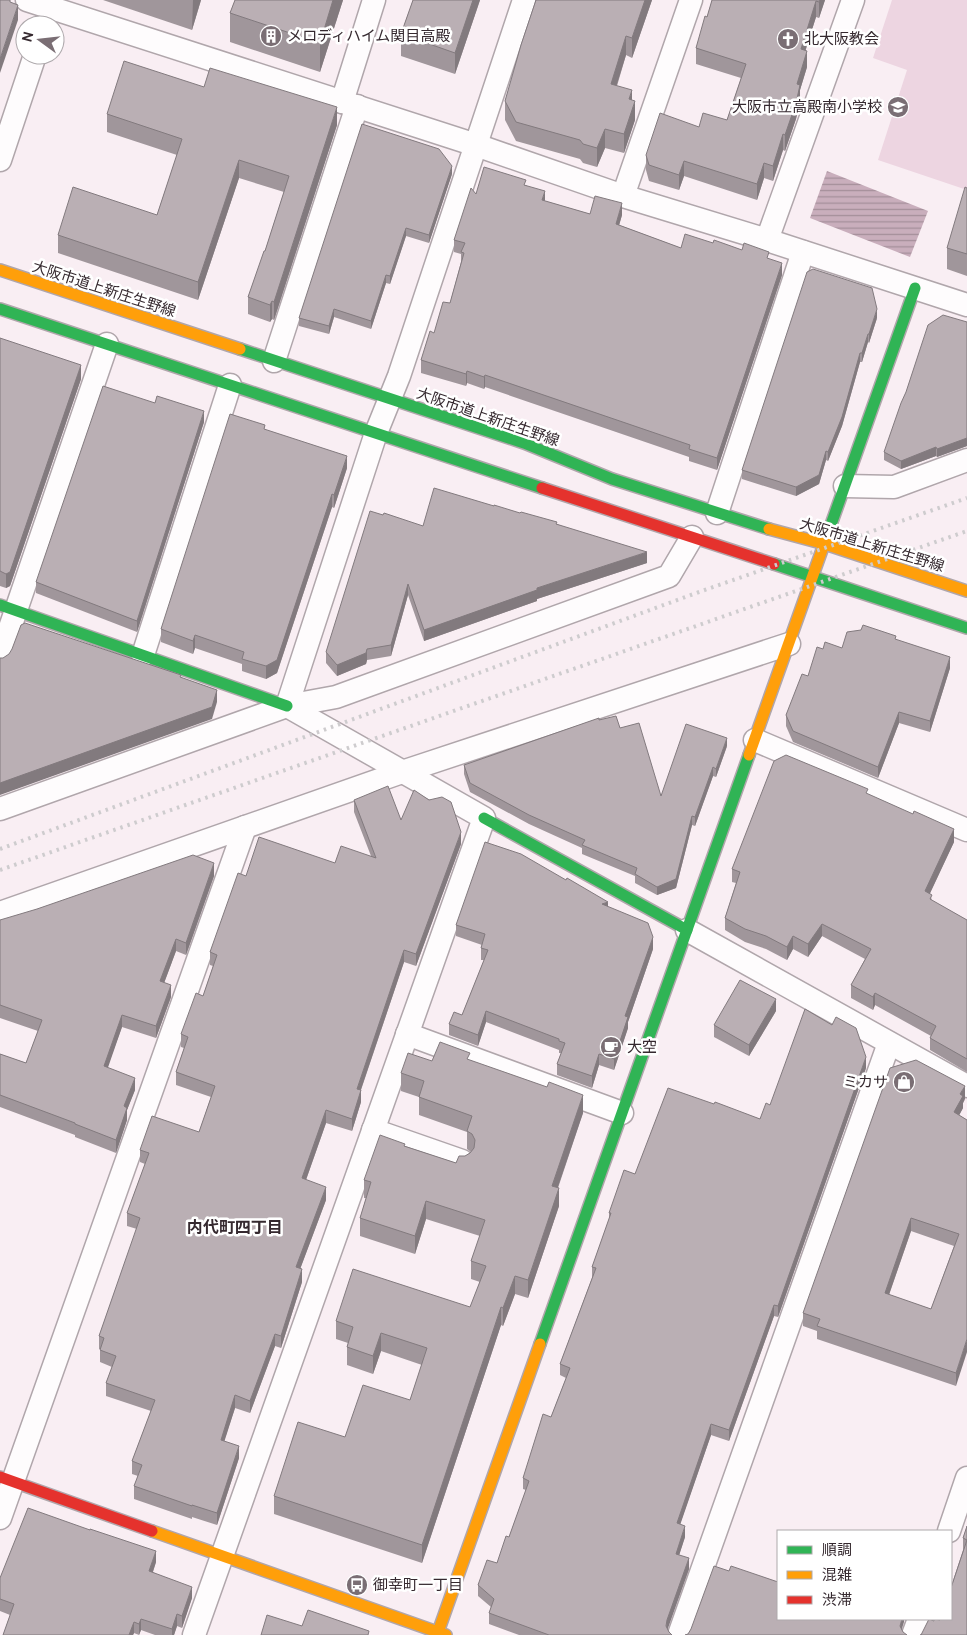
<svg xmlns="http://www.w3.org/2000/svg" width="967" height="1635" font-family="Cabin,'Noto Sans JP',sans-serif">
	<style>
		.garden { fill: #edd5e1 }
		.water { fill: url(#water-rules) }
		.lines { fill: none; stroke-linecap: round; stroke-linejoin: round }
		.street-casing { stroke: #b0a6ab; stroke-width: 25 }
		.fast-casing { stroke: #b0a6ab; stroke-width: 14 }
		.slow-casing { stroke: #b0a6ab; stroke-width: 14 }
		.jam-casing { stroke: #b0a6ab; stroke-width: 14 }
		.street { stroke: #fefcfd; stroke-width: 22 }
		.fast { stroke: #30b455; stroke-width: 11 }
		.slow { stroke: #ff9f0a; stroke-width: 11 }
		.jam { stroke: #e5322d; stroke-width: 11 }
		.rail { stroke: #ceccce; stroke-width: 4; stroke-dasharray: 2.5 5; stroke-linecap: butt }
		.wall { fill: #a0969b; fill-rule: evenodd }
		.shaded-wall { fill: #827a7e }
		.building { fill: #baafb4; stroke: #827a7e; fill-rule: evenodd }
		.labels { text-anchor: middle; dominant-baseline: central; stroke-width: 5; stroke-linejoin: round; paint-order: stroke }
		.poi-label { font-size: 15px; fill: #35292f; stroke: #fff; text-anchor: start }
		.street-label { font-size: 15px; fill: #35292f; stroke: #fff }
		.neighbourhood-label { font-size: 16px; font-weight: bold; fill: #35292f; stroke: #fff }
	</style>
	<defs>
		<pattern id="water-rules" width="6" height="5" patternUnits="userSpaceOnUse" patternTransform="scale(1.25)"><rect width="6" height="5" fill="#c9aebc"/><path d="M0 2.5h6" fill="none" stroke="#a48e99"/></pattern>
	</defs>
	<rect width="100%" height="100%" fill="#f9eef3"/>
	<!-- garden -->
	<polygon class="garden" points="892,0 967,0 967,190 878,160 907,70 873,58"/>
	<!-- water -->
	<polygon class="water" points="827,171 928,211 910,257 810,218"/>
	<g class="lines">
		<!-- street casing -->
		<g class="street-casing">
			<g id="street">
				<polyline points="27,0 476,145 623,196 767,240 967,305"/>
				<polyline points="342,102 374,0"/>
				<polyline points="0,160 35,55"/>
				<polyline points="623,196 691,0"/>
				<polyline points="767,240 853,0"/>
				<polyline points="274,361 357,106"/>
				<polyline points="845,486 894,487 967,460"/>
				<polyline points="717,513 803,252"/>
				<polyline points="143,655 230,385"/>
				<polyline points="0,657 107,344"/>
				<polyline points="755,740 967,830"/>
				<polyline points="0,809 287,706 336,697 669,576 692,537"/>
				<polyline points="0,913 402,772 789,644"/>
				<polyline points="687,930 967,1086"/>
				<polyline points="407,1034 622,1113"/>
				<polyline points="373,1130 462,1161"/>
				<polyline points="0,1518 245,827"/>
				<polyline points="949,1531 967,1478"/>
				<polyline points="194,1635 484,818 287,706 376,433 399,376 524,0"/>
				<polyline points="679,1635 889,1043"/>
				<polyline points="913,1635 919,1619"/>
			</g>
		</g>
		<!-- fast casing -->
		<g class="fast-casing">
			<g id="fast">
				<polyline points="0,309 542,488"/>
				<polyline points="240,349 524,443 612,479 769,529"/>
				<polyline points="828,533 915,288"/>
				<polyline points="774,564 967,628"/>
				<polyline points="0,605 287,706"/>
				<polyline points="484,818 687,930"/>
				<polyline points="540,1344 749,755"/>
			</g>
		</g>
		<!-- slow casing -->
		<g class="slow-casing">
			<g id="slow">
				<polyline points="0,270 240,349"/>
				<polyline points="769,529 825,544 967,591"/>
				<polyline points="749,755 828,533"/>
				<polyline points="152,1531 446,1635"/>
				<polyline points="437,1635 540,1344"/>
			</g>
		</g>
		<!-- jam casing -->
		<g class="jam-casing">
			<g id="jam">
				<polyline points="542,488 774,564"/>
				<polyline points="0,1477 152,1531"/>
			</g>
		</g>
		<!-- street -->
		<use href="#street" class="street"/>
		<!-- fast -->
		<use href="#fast" class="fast"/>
		<!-- slow -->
		<use href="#slow" class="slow"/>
		<!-- jam -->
		<use href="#jam" class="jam"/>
		<!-- rail -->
		<g class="rail">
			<polyline points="0,849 699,592 967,498"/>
			<polyline points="0,870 967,531"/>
		</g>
	</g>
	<!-- wall -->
	<g class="wall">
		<polygon points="103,0 201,0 192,30"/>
		<polygon points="235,0 343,0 320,72 230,42 230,13"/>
		<polygon points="413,0 480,0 455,74 401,56 401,34"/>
		<polygon points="536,0 652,0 632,58 626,55 617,86 632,100 635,120 624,153 605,148 597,167 583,163 580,159 516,141 505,120 505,101"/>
		<polygon points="712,0 825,0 819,18 816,17 805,51 807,67 800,90 800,101 796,119 785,151 783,150 773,181 764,178 757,200 684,176 679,190 649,181 646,170 646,155 699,127 727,120 741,78 696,64 696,48 707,17"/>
		<polygon points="204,87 337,125 274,320 272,319 270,322 248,314 248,297 265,251 284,192 239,178 198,300 58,253 58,235 157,215 177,155 107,132 107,114"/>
		<polygon points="452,174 429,243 406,236 390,284 386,283 371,329 334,317 329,334 299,326 299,318"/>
		<polygon points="526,185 545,201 590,214 622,215 619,225 681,248 713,243 769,259 782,275 717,470 689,461 689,457 485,387 484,389 467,383 466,386 421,373 421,360 450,303 461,262 461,254 454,252 454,240 476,194"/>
		<polygon points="967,188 967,276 947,269 947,248"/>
		<polygon points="877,318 869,343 868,342 862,362 860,362 842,426 828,461 826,460 819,484 796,496 742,479 742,470"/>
		<polygon points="967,322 967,446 937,457 936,456 901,469 884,460 884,452"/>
		<polygon points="0,338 81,379 10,586 6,588 0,586"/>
		<polygon points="155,403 204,422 137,632 36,593 36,582"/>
		<polygon points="265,430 347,468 334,508 332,507 277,673 266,679 242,671 242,664 195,648 193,654 161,642 161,629"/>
		<polygon points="494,506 557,524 647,563 537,599 537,601 424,641 408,595 391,656 367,660 366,664 337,676 326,663 326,652 423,526"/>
		<polygon points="896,640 950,668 930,732 899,723 878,778 793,742 786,726 786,715 823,649 842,648"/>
		<polygon points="599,720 620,728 661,796 727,746 716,777 713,776 695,826 692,825 676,888 657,895 635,883 635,876 582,854 582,848 529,824 470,792 464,774 464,765"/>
		<polygon points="868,794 954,842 930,893 932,901 967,920 967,1072 930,1050 930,1038 931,1036 875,1005 873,1010 851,998 851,985 865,959 822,936 808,957 793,949 787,960 766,949 745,942 725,930 725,918 736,883 732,882 732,869"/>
		<polygon points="354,800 401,820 461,844 416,966 404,962 361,1090 361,1102 352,1131 326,1123 306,1180 326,1200 300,1269 302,1282 281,1348 275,1346 250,1413 235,1408 224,1441 239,1458 217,1525 192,1517 192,1519 134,1499 134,1486 138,1476 132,1474 132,1461 151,1411 106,1396 106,1383 112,1367 100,1362 100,1349 99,1349 99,1336 137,1229 127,1226 127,1213 145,1164 140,1162 140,1150 199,1132 211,1097 176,1085 176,1072 184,1048 181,1047 181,1034 203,996 213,966 210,965 210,952 246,876 335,863 371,856 354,812"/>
		<polygon points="214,876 186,955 176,951 164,983 171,997 156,1038 122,1027 107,1068 135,1090 127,1110 127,1120 116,1153 75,1137 75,1135 0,1107 0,1054 26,1063 38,1031 0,1018 0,920"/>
		<polygon points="608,907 653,949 628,1022 628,1028 614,1070 599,1065 592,1088 557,1075 557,1064 561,1053 559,1053 559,1050 486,1022 478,1046 449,1035 449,1024 462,1015 484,960 481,960 481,948 482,945 456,936 456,925"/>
		<polygon points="776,1011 749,1056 714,1037 714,1025"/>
		<polygon points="470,1060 583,1113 558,1188 559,1206 528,1298 515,1294 503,1326 501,1325 422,1563 274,1514 274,1496 345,1437 410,1400 422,1365 381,1351 373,1374 347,1365 347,1347 348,1343 336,1339 336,1321 470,1307 480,1282 471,1279 471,1261 480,1236 426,1219 415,1254 360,1236 360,1218 366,1198 364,1198 364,1180 405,1146 456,1163 471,1152 467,1149 467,1132 419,1115 419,1097 401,1091 401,1073 432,1061"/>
		<polygon points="866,1068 778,1317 774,1316 729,1441 711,1435 680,1524 685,1537 679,1555 689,1569 667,1629 669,1632 672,1635 519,1635 489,1624 489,1613 491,1607 478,1596 478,1585 497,1563 509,1537 526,1490 523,1489 523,1478 551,1417 566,1378 560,1375 560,1364 592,1278 592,1267 609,1220 609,1213 635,1174 714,1104 760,1119 770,1105"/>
		<path d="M965 1099 963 1103V1108L959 1115 967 1120 956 1386 817 1339V1331L803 1326V1313ZM911 1231 954 1246 931 1309 889 1295Z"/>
		<polygon points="967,1526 967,1635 921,1635 934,1621 940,1620 963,1550 963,1538"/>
		<polygon points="156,1562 153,1572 192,1598 182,1628 177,1626 174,1635 155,1635 141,1630 139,1635 134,1633 133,1635 3,1635 10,1615 0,1611 0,1578"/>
	</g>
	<!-- shaded-wall -->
	<g class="shaded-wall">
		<polygon points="193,0 201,0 192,30"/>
		<polygon points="333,0 343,0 320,72 320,43"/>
		<polygon points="473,0 480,0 455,74 455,53"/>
		<polygon points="645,0 652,0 632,58 632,38"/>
		<polygon points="820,0 825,0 819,18 819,2"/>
		<polygon points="816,1 816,17 801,65 801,49"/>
		<polygon points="18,5 18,20 0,73 0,59"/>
		<polygon points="626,36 626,55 611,103 611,84"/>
		<polygon points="807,51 807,67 800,90 800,101 796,119 785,151 785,135 797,84"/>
		<polygon points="632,90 632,109 629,99"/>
		<polygon points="635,101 635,120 624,153 624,134"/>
		<polygon points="337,107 337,125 274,320 274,302"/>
		<polygon points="605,129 605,148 597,167 597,148"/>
		<polygon points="783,134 783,150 773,181 773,166"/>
		<polygon points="239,160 239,178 198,300 198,282"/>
		<polygon points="684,161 684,176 679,190 679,175"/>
		<polygon points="764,163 764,178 757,200 757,184"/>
		<polygon points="452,166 452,174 429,243 429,235"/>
		<polygon points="545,191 545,203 542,200"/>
		<polygon points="622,203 622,215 616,236 616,224"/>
		<polygon points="406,228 406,236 390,284 390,276"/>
		<polygon points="782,263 782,275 717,470 717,458"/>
		<polygon points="386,275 386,283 371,329 371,321"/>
		<polygon points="272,301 272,319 270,322 270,305"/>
		<polygon points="334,309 334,317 329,334 329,326"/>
		<polygon points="877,309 877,318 869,343 869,334"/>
		<polygon points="868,334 868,342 862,362 862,353"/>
		<polygon points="860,353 860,362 842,426 828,461 828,452"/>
		<polygon points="81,365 81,379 10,586 6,588 6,574"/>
		<polygon points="467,371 467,383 466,386 466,374"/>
		<polygon points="485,375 485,387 484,389 484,377"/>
		<polygon points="204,411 204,422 137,632 137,621"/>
		<polygon points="967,438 967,446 937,457 937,449"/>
		<polygon points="936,447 936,456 901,469 901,461"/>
		<polygon points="826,451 826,460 819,484 796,496 796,487"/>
		<polygon points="347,456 347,468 334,508 334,495"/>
		<polygon points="332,494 332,507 277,673 266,679 266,666"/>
		<polygon points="647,552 647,563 537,599 537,601 424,641 424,630 537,588"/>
		<polygon points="408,584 408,595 391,656 391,645"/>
		<polygon points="195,635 195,648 193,654 193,641"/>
		<polygon points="367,649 367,660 366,664 337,676 337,665"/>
		<polygon points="950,657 950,668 930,732 930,721"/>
		<polygon points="217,690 217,702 212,719 0,795 0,783"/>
		<polygon points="899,712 899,723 878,778 878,767"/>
		<polygon points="727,738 727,746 716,777 716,769"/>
		<polygon points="713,767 713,776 695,826 695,817"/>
		<polygon points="692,816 692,825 676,888 657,895 657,887"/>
		<polygon points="954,829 954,842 925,904 925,891"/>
		<polygon points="461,832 461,844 416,966 416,954"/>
		<polygon points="214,863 214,876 186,955 186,943"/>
		<polygon points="608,902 608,914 602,904"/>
		<polygon points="822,924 822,936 808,957 808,944"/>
		<polygon points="793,936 793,949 787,960 787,947"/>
		<polygon points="653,937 653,949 628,1022 628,1028 614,1070 614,1059 625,1016"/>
		<polygon points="176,939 176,951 160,994 160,981"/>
		<polygon points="404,950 404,962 357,1101 357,1089"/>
		<polygon points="171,985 171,997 156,1038 156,1026"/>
		<polygon points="875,993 875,1005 873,1010 873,997"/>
		<polygon points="776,999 776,1011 749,1056 749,1045"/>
		<polygon points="486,1011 486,1022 478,1046 478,1035"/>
		<polygon points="122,1015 122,1027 104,1079 104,1066"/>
		<polygon points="599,1054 599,1065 592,1088 592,1076"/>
		<polygon points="866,1057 866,1068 778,1317 778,1306"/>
		<polygon points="135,1078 135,1090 127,1110 127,1120 116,1153 116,1140 124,1106"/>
		<polygon points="965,1086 965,1099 963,1103 963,1108 954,1125 954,1112 960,1094"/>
		<polygon points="361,1090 361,1102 352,1131 352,1119"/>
		<polygon points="583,1095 583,1113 552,1204 552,1186"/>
		<polygon points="326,1110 326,1123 302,1191 302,1178"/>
		<polygon points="326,1187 326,1200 296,1280 296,1267"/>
		<polygon points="559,1188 559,1206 528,1298 528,1280"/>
		<polygon points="426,1201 426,1219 415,1254 415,1236"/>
		<polygon points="911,1218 911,1231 885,1306 885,1293"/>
		<polygon points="302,1269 302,1282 281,1348 281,1336"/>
		<polygon points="515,1276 515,1294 503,1326 503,1308"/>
		<polygon points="774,1305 774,1316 729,1441 729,1430"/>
		<polygon points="501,1307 501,1325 422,1563 422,1545"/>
		<polygon points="381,1333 381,1351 373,1374 373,1356"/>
		<polygon points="275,1334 275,1346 250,1413 250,1401"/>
		<polygon points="967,1339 967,1352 956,1386 956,1373"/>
		<polygon points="235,1395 235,1408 221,1452 221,1440"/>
		<polygon points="711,1424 711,1435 677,1534 677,1523"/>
		<polygon points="239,1446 239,1458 217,1525 217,1513"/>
		<polygon points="685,1526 685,1537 676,1565 676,1554"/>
		<polygon points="156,1551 156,1562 149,1583 149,1571"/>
		<polygon points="689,1558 689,1569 667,1631 666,1635 667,1620"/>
		<polygon points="192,1587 192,1598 182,1628 182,1616"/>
		<polygon points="177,1614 177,1626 174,1635 172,1635 172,1629"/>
		<polygon points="141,1619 141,1630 139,1635 139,1624"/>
		<polygon points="902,1619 904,1619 904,1622 900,1635 900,1626"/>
		<polygon points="134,1622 134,1633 133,1635 129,1635"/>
	</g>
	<!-- building -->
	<g class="building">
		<polygon points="0,0 10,0 10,2 18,5 0,59"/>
		<polygon points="235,0 333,0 320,43 230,13"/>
		<polygon points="413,0 473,0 455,53 401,34"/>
		<polygon points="536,0 645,0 632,38 626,36 611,84 632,90 629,99 635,101 624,134 605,129 597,148 583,144 580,140 516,122 505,101 521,45"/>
		<polygon points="712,0 820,0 819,2 816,1 801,49 807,51 797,84 800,85 796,103 785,135 783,134 773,166 764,163 757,184 684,161 679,175 649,165 646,155 660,113 699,127 703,113 727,120 746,64 696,48 705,16 707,17"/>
		<polygon points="124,61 204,87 210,68 337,107 274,302 272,301 270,305 248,297 264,251 265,251 289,176 239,160 198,282 58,235 73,187 157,215 182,139 107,114"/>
		<polygon points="362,124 439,149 452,166 429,235 406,228 390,276 386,275 371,321 334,309 329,326 299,318"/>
		<polygon points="484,167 526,180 524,185 545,191 542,200 590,214 595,196 622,203 616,224 681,248 685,234 713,243 714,240 742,250 744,243 769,252 767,258 782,263 717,458 689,449 690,445 485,375 484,377 467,371 466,374 421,360 430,331 434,333 443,302 450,303 464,253 461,252 465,243 454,240 471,188 476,194"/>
		<polygon points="965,187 967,188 967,254 947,248"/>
		<polygon points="813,269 872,288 877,309 869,334 868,334 862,353 860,353 842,417 828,452 826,451 819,475 796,487 742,470 807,272"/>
		<polygon points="943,315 967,322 967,438 937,449 936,447 901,461 884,452 901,403 906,392 928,325"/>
		<polygon points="0,338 81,365 10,572 6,574 0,571"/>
		<polygon points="103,386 155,403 157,396 204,411 137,621 36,582"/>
		<polygon points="230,414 265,425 264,429 347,456 334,495 332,494 277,660 266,666 242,659 244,652 195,635 193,641 161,629"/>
		<polygon points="434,488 494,506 494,505 520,513 521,512 557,522 556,524 647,552 537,588 537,590 424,630 408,584 391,645 367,649 366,653 337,665 326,652 370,511 383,515 384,513 423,526"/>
		<polygon points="25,623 181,675 180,677 217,690 212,707 0,783 0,658 3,658 9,654 12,649 21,625"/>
		<polygon points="863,625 896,636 895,639 950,657 930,721 899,712 878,767 793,731 786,715 802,674 808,676 817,647 823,649 825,642 842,648 847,632 861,630"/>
		<polygon points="616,716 620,728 639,723 661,796 686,724 727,738 716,769 713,767 695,817 692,816 676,879 657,887 635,874 637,868 582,845 585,840 529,815 470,783 464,765 599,718 599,720"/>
		<polygon points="786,755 868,789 866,793 913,814 914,811 954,829 925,891 932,895 930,899 967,920 967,1059 930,1038 936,1026 875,993 873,997 851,985 871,949 822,924 808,944 793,936 787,947 766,936 745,929 725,918 740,872 732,869 774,761"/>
		<polygon points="388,786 401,820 414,790 429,800 442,797 451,802 461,832 416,954 404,950 357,1089 361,1090 352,1119 326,1110 302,1178 326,1187 296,1267 302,1269 281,1336 275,1334 250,1401 235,1395 221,1440 239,1446 217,1513 192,1505 192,1506 134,1486 142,1465 132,1461 155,1400 106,1383 116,1356 100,1350 104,1338 99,1336 140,1218 127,1213 149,1153 140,1150 152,1116 199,1132 215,1086 176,1072 188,1037 181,1034 196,993 203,996 217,955 210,952 238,873 246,876 259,837 335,863 341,846 376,858 354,800"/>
		<polygon points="485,842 521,854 566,880 567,878 608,902 602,904 648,923 653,937 625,1016 628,1017 614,1059 599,1054 592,1076 557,1064 565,1043 559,1041 559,1039 486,1011 478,1035 449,1024 454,1012 462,1015 488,950 481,948 485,934 456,925"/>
		<polygon points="193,855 214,863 186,943 176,939 160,981 171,985 156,1026 122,1015 104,1066 135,1078 124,1106 127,1108 116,1140 75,1124 75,1123 0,1095 0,1054 26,1063 42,1020 0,1005 0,920 37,909"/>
		<polygon points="740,980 776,999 749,1045 714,1025"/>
		<polygon points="805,1009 832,1025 836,1017 856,1028 866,1057 778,1306 774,1305 729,1430 711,1424 677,1523 685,1526 676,1554 689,1558 667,1620 666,1626 669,1632 672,1635 549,1635 489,1613 494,1599 478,1585 487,1560 497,1563 506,1536 509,1537 529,1481 523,1478 543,1414 551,1417 570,1368 560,1364 596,1268 592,1267 611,1213 609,1213 624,1170 635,1174 668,1088 714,1104 715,1102 760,1119 766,1103 770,1105"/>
		<polygon points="440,1042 470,1053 467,1059 547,1087 549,1082 583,1095 552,1186 559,1188 528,1280 515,1276 503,1308 501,1307 422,1545 274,1496 298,1422 345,1437 363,1385 410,1400 427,1348 381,1333 373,1356 347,1347 353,1327 336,1321 353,1269 470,1307 486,1266 471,1261 485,1220 426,1201 415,1236 360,1218 371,1182 364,1180 380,1135 405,1144 404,1146 456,1163 459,1156 465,1156 470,1153 474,1148 475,1140 472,1134 467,1131 472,1116 419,1097 424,1081 401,1073 408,1053 432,1061"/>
		<path d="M916 1060 965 1086 960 1094 963 1096 954 1112 967 1120V1339L956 1373 817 1326 820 1319 803 1313 890 1068ZM911 1218 959 1234 931 1309 885 1293Z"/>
		<polygon points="28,1508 90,1530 90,1529 156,1551 149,1571 192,1587 182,1616 177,1614 172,1629 141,1619 139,1624 134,1622 129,1635 3,1635 14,1604 0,1599 0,1578"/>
		<polygon points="967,1526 967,1635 920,1635 921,1635 929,1619 934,1621 934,1619 940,1620 940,1619 951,1619 951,1588 967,1540 963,1538"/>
		<polygon points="714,1566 729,1571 731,1566 778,1582 778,1619 902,1619 900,1626 903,1632 907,1635 685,1635 688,1634 691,1629"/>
		<polygon points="308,1610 369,1631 368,1635 261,1635 267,1615 302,1626"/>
	</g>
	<!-- icons -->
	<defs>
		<g id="building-disc" transform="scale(1.125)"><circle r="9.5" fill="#7a6e74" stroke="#fff"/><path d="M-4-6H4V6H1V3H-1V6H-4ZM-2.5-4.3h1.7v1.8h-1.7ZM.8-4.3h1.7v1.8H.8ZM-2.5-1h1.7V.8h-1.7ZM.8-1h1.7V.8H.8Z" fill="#fff"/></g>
		<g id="church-disc" transform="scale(1.125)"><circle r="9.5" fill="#7a6e74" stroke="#fff"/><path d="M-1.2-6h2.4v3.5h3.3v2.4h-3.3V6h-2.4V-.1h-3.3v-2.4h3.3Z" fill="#fff"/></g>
		<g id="school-disc" transform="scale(1.125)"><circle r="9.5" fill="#7a6e74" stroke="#fff"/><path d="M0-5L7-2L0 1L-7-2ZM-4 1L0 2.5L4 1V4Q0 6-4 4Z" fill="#fff"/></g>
		<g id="cafe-disc" transform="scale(1.125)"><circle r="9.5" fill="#7a6e74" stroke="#fff"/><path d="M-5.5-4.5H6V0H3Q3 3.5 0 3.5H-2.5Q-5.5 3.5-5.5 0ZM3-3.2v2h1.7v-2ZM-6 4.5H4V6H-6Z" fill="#fff"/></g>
		<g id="shop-disc" transform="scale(1.125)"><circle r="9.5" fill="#7a6e74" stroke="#fff"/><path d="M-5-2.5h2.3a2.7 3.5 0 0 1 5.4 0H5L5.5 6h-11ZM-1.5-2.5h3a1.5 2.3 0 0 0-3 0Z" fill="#fff"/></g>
		<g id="bus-disc" transform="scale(1.125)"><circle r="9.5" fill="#7a6e74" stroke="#fff"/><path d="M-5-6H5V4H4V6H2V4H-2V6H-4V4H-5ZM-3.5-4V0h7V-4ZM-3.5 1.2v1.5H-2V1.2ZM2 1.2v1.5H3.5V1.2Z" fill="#fff"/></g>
	</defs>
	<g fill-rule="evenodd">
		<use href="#building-disc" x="271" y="36"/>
		<use href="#church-disc" x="788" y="39"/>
		<use href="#school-disc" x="898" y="107"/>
		<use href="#cafe-disc" x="611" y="1047"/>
		<use href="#shop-disc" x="904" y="1082"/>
		<use href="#bus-disc" x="357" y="1585"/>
	</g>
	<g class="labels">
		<!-- poi labels -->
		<g class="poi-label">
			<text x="287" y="36">メロディハイム関目高殿</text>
			<text x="804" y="39">北大阪教会</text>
			<text x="882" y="107" text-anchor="end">大阪市立高殿南小学校</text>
			<text x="627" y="1047">大空</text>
			<text x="888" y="1082" text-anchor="end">ミカサ</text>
			<text x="373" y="1585">御幸町一丁目</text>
		</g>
		<!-- street labels -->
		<g class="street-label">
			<text transform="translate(104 289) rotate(18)">大阪市道上新庄生野線</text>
			<text transform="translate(488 417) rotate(19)">大阪市道上新庄生野線</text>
			<text transform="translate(872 545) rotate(17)">大阪市道上新庄生野線</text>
		</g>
		<!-- neighbourhood labels -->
		<g class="neighbourhood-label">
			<text x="235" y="1227">内代町四丁目</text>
		</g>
	</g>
	<!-- legend -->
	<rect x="777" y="1530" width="175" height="90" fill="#ffffff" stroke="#aea9ac"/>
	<rect x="787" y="1546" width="25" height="8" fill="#30b455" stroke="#aea9ac"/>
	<text x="822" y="1555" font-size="15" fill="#35292f">順調</text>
	<rect x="787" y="1571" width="25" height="8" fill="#ff9f0a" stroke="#aea9ac"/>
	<text x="822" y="1580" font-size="15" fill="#35292f">混雑</text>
	<rect x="787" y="1596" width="25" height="8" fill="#e5322d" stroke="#aea9ac"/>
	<text x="822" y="1605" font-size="15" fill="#35292f">渋滞</text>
	<!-- north arrow -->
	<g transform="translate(40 40) rotate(285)"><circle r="24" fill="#ffffff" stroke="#aea9ac"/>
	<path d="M0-4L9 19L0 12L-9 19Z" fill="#7a6e74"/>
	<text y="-8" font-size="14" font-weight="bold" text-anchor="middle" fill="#35292f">N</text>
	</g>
</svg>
